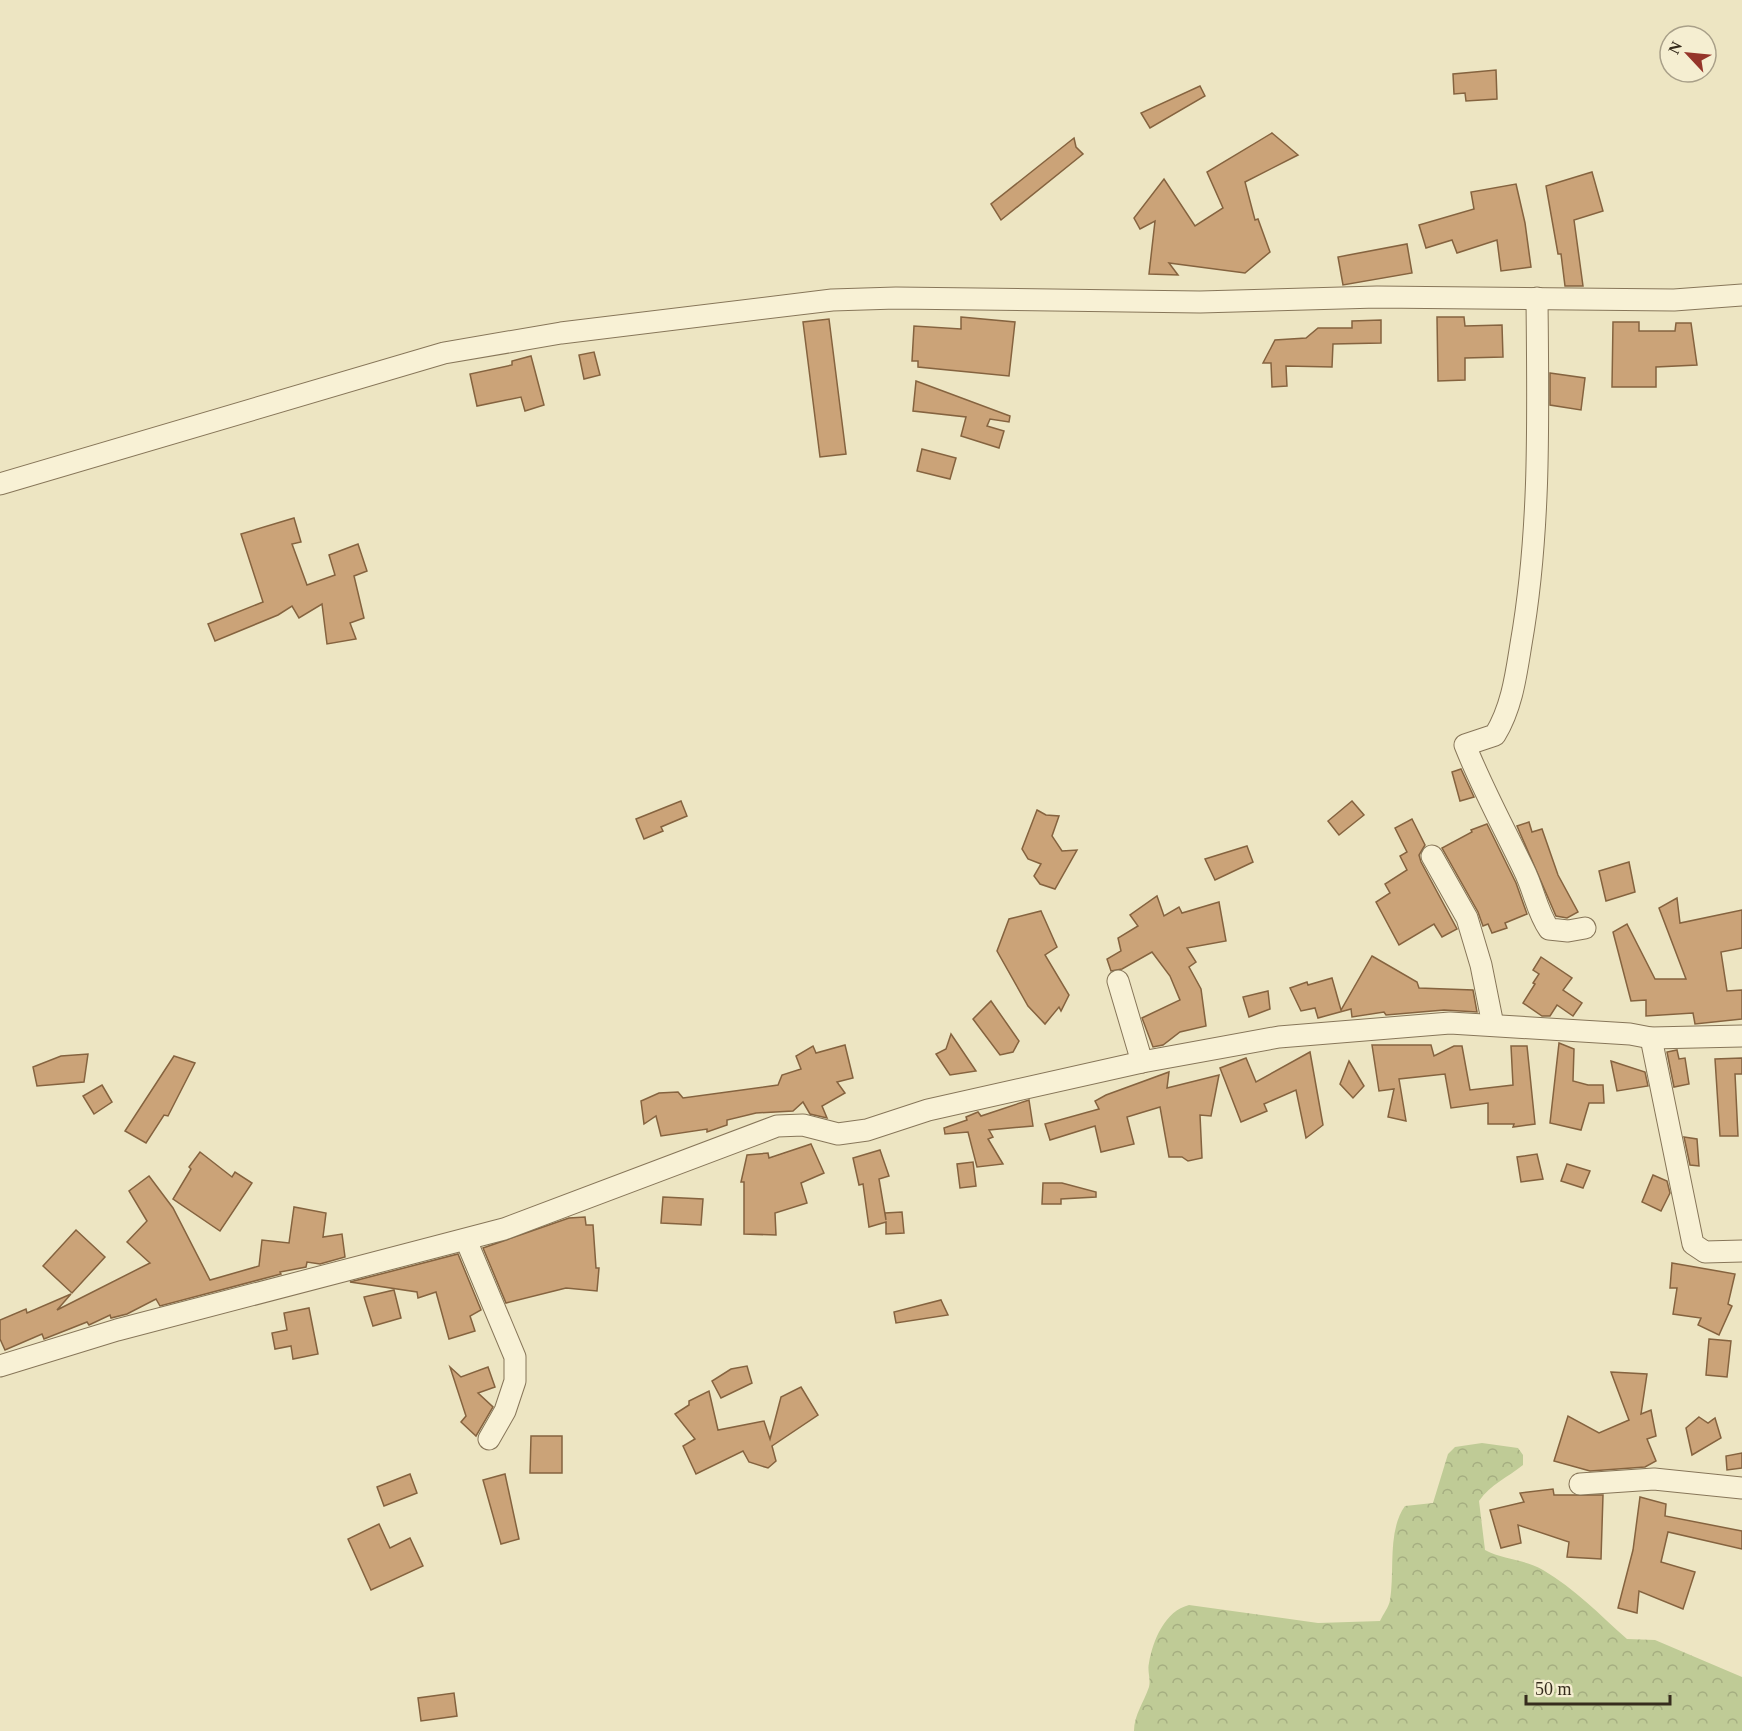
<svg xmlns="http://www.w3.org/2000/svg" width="1742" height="1731" font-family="'Times New Roman',serif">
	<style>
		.forest { fill: url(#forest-crowns) }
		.building { fill: #cba378; stroke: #85633f; stroke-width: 1.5 }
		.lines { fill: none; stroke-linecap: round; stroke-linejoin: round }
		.minor-casing { stroke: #877659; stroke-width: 23 }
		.minor { stroke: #f8f1d5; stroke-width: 21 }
	</style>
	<defs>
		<pattern id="forest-crowns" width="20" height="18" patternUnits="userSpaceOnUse" patternTransform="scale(1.5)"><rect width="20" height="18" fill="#bfcb96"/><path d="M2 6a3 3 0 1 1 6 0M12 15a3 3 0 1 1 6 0" fill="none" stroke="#a5ae81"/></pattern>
	</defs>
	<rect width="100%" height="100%" fill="#ede5c2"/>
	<!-- forest -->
	<path class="forest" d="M1482 1443 1518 1448 1523 1455V1465C1507 1478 1491 1484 1479 1501L1485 1550C1504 1560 1524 1559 1543 1570 1574 1588 1600 1615 1627 1639L1655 1640 1742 1677V1731H1134C1134 1715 1144 1702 1149 1687 1151 1679 1147 1671 1149 1663 1153 1640 1165 1611 1189 1605L1318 1623 1380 1621C1383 1614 1389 1607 1390 1600 1395 1571 1387 1531 1405 1506L1433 1503 1448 1454 1455 1447Z"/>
	<!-- building -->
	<g class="building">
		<polygon points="1496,70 1497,99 1466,101 1465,93 1454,94 1453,74"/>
		<polygon points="1200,86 1205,96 1150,128 1141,113"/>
		<polygon points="1272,133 1298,155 1245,182 1255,220 1258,219 1270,252 1245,273 1169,263 1178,275 1149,274 1155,221 1140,229 1134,218 1164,179 1195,226 1223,208 1207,172"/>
		<polygon points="1074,138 1076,147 1083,154 1001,220 991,204"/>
		<polygon points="1592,172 1603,211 1574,220 1583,286 1565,286 1561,254 1558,254 1546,186"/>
		<polygon points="1516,184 1525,223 1531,267 1501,271 1497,240 1457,253 1452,240 1426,248 1419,225 1474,209 1471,192"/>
		<polygon points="1407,244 1412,273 1343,285 1338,257"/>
		<polygon points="961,317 1015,322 1009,376 918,367 918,361 912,361 914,326 961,329"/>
		<polygon points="1437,317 1464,317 1465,326 1502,325 1503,357 1465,358 1465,380 1438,381"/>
		<polygon points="829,319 846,454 820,457 803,322"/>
		<polygon points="1381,320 1381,343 1333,344 1332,367 1286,366 1287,386 1272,387 1271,363 1263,363 1275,340 1306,338 1318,328 1352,328 1352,321"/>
		<polygon points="1613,322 1639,322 1639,331 1675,331 1676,323 1691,323 1697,365 1656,367 1656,387 1612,387"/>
		<polygon points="594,352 600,375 584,379 579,355"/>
		<polygon points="531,356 544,405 525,411 521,397 477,406 470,374 512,365 512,361"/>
		<polygon points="1550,373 1585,378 1581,410 1550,405"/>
		<polygon points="916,381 1010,416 1009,422 990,419 987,426 1004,431 999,448 961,436 966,417 913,411"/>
		<polygon points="922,449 956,458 950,479 917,471"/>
		<polygon points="294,518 301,542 292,544 307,585 335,575 329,555 358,544 367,571 354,576 364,618 350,623 356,639 327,644 322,604 299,618 292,606 278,615 215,641 208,624 263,602 241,534"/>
		<polygon points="1461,769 1474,797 1460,801 1452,772"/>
		<polygon points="681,801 687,816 661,827 663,831 644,839 636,819"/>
		<polygon points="1352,801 1364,815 1339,835 1328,821"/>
		<polygon points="1037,810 1046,815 1059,816 1052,836 1062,851 1077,850 1055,889 1040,884 1034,876 1041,864 1028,859 1022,849"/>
		<polygon points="1412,819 1425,845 1419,855 1421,862 1457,929 1442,937 1434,924 1399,945 1376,902 1390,893 1385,884 1407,870 1400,856 1407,852 1395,828"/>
		<polygon points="1529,822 1532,832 1542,829 1558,875 1578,912 1567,918 1556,916 1517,826"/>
		<polygon points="1487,824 1516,883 1527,914 1505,923 1507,928 1492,933 1488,924 1483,926 1478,912 1442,848 1472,832 1471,830"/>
		<polygon points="1247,846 1253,862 1215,880 1205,859"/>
		<polygon points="1629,862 1635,892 1606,901 1599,871"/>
		<polygon points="1157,896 1164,916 1179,907 1182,913 1219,902 1226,941 1187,948 1196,962 1189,967 1201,989 1206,1026 1180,1032 1163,1045 1153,1047 1142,1018 1180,1000 1170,976 1152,952 1122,969 1111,971 1107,959 1121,951 1118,938 1138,926 1130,915"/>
		<polygon points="1677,898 1680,923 1742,910 1742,948 1721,952 1727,991 1742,990 1742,1019 1695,1024 1693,1013 1646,1016 1646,1000 1631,1001 1613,932 1627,924 1655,979 1686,979 1659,908"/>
		<polygon points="1041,911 1057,947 1045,955 1069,995 1061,1011 1059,1007 1045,1024 1028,1006 997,951 1009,919"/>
		<polygon points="1372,956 1417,982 1419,988 1473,990 1477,1012 1444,1010 1386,1015 1384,1012 1352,1017 1351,1009 1318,1018 1315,1008 1301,1011 1290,988 1307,982 1308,985 1332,978 1341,1010"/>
		<polygon points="1541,957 1572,978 1563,990 1582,1003 1573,1016 1557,1005 1550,1016 1542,1016 1523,1003 1535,984 1533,983 1539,974 1533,970"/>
		<polygon points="1268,991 1270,1009 1249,1017 1243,997"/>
		<polygon points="991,1001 1019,1041 1013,1052 1000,1055 973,1019"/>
		<polygon points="951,1034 976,1071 950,1075 936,1054 946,1049"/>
		<polygon points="1559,1043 1574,1049 1573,1081 1588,1085 1603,1085 1604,1103 1589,1103 1581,1130 1550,1123"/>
		<polygon points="845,1045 853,1078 837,1082 845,1093 822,1106 827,1118 810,1114 803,1102 793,1111 756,1113 727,1120 727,1125 707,1132 707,1129 661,1136 656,1116 644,1124 641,1101 659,1093 678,1092 683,1098 778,1085 782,1075 801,1069 796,1056 813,1046 816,1053"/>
		<polygon points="1372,1045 1431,1045 1434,1056 1454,1046 1462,1046 1470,1090 1513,1085 1511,1046 1527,1046 1535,1124 1513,1127 1514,1124 1488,1124 1488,1103 1451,1108 1445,1074 1399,1079 1406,1121 1388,1117 1394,1089 1379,1091"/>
		<polygon points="1677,1050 1679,1059 1685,1058 1689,1084 1674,1087 1667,1052"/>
		<polygon points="1310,1052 1323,1125 1306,1138 1296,1090 1264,1104 1267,1111 1241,1122 1220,1068 1246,1058 1256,1082"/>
		<polygon points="88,1054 84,1082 37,1086 33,1067 61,1056"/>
		<polygon points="174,1056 195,1063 168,1116 164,1115 146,1143 125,1131"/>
		<polygon points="1742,1058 1742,1074 1735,1074 1738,1136 1720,1136 1715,1059"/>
		<polygon points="1349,1061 1364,1086 1353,1098 1340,1084"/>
		<polygon points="1611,1061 1645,1072 1648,1086 1617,1091"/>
		<polygon points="1169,1072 1167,1088 1219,1075 1211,1116 1200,1115 1202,1158 1188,1161 1182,1157 1169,1157 1160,1107 1127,1117 1134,1144 1101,1152 1095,1126 1050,1140 1045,1124 1099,1109 1095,1101 1106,1095"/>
		<polygon points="102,1085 112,1102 94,1114 83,1096"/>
		<polygon points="1029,1100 1033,1126 989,1130 993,1137 988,1139 1003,1164 977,1167 968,1132 945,1134 944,1128 967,1120 966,1117 978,1112 981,1116"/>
		<polygon points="1684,1137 1697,1139 1699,1166 1690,1165"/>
		<polygon points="811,1144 824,1173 801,1183 807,1203 775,1213 776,1235 744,1234 744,1182 741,1182 747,1155 768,1153 769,1158"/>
		<polygon points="880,1150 889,1176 879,1179 886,1220 885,1213 902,1212 904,1233 886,1234 886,1222 869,1227 863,1184 859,1185 853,1158"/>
		<polygon points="200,1152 232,1177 235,1172 252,1183 220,1231 173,1199 191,1169 189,1167"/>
		<polygon points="1537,1154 1543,1179 1521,1182 1517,1157"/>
		<polygon points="973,1162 976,1186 960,1188 957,1164"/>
		<polygon points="1567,1164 1590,1171 1583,1188 1561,1181"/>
		<polygon points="1653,1175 1667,1181 1670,1193 1661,1211 1642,1202"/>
		<polygon points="149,1176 173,1208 210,1280 259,1266 262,1240 289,1243 294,1207 326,1213 323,1237 342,1234 345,1257 320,1264 307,1262 306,1267 280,1272 281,1274 160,1306 156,1299 127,1314 111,1318 110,1315 89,1325 87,1322 44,1339 42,1334 5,1350 0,1339 0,1320 26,1309 27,1313 71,1294 57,1310 150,1263 127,1242 147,1221 129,1191"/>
		<polygon points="1043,1183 1062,1183 1096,1192 1096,1197 1061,1199 1061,1204 1042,1204"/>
		<polygon points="663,1197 703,1199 701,1225 661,1223"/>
		<polygon points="585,1217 586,1225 593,1225 596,1268 599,1268 597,1291 566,1288 506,1303 483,1248 569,1218"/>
		<polygon points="76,1230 105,1257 72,1293 43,1266"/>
		<polygon points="458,1254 481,1310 470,1316 475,1331 449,1339 436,1292 418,1298 417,1292 350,1282"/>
		<polygon points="1672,1263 1735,1274 1728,1304 1732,1306 1719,1335 1698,1325 1701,1318 1673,1314 1677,1288 1670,1288"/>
		<polygon points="394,1290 401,1318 373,1326 364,1297"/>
		<polygon points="941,1300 948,1315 896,1323 894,1312"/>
		<polygon points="309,1308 318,1354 293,1359 291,1346 275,1349 272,1333 287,1330 284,1313"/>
		<polygon points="1709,1339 1731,1341 1727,1377 1706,1375"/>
		<polygon points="747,1366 752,1383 721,1398 712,1381 731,1369"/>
		<polygon points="450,1367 461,1377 488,1367 495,1387 478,1393 493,1407 476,1436 461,1422 466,1416"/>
		<polygon points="1611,1372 1647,1374 1641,1414 1651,1410 1656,1436 1647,1439 1656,1461 1645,1467 1590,1471 1554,1461 1568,1416 1599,1433 1629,1420"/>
		<polygon points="801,1387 818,1415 772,1446 776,1461 768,1468 749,1462 743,1451 696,1474 683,1446 695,1439 675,1414 689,1405 689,1401 709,1391 718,1430 764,1421 770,1439 781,1397"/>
		<polygon points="1699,1417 1708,1423 1715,1418 1721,1438 1692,1455 1686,1428"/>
		<polygon points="531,1436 562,1436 562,1473 530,1473"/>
		<polygon points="1742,1453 1742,1468 1727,1470 1726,1456"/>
		<polygon points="410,1474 417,1493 384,1506 377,1487"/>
		<polygon points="505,1474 519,1539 501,1544 483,1480"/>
		<polygon points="1553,1489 1554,1495 1603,1495 1601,1559 1567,1557 1569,1542 1518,1525 1521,1543 1501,1548 1490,1510 1524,1502 1520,1493"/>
		<polygon points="1640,1497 1666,1504 1665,1516 1742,1531 1742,1549 1668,1532 1661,1562 1695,1572 1683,1609 1639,1591 1637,1613 1618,1608 1633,1550"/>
		<polygon points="379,1524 390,1548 410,1538 423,1566 371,1590 348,1539"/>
		<polygon points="454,1693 457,1716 421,1721 418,1698"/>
	</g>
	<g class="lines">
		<!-- minor casing -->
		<g class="minor-casing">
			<g id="minor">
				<path d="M1537 298C1538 413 1541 530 1521 644 1516 675 1512 707 1495 735L1465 745C1482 788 1504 828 1524 870 1534 890 1537 912 1549 929L1568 931 1585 928"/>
				<polyline points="0,484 444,353 561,333 832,300 896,298 1200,302 1377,297 1674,300 1742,295"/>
				<polyline points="1432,856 1467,918 1481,965 1493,1025"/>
				<polyline points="1118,981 1142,1062"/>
				<polyline points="1651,1038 1693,1244 1705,1252 1742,1251"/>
				<polyline points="466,1240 515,1357 515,1381 505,1411 489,1439"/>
				<polyline points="0,1366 117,1330 504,1229 777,1126 803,1125 838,1134 867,1130 928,1110 1142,1062 1279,1037 1450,1023 1630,1034 1651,1038 1742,1036"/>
				<polyline points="1580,1484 1654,1479 1742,1488"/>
			</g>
		</g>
		<!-- minor -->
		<use href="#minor" class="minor"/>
	</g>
	<!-- north arrow -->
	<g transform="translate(1688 54) rotate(296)"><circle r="28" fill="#f5eed1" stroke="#a9a089" stroke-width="1.5"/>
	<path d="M0-4.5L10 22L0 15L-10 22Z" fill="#95352a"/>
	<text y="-9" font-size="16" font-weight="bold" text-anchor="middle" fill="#362c1d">N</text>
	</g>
	<!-- scale -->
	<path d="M1526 1695v9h144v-9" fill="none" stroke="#362c1d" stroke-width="3"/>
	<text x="1535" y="1695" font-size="18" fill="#362c1d" stroke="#f5eed1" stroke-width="4.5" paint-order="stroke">50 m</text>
</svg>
